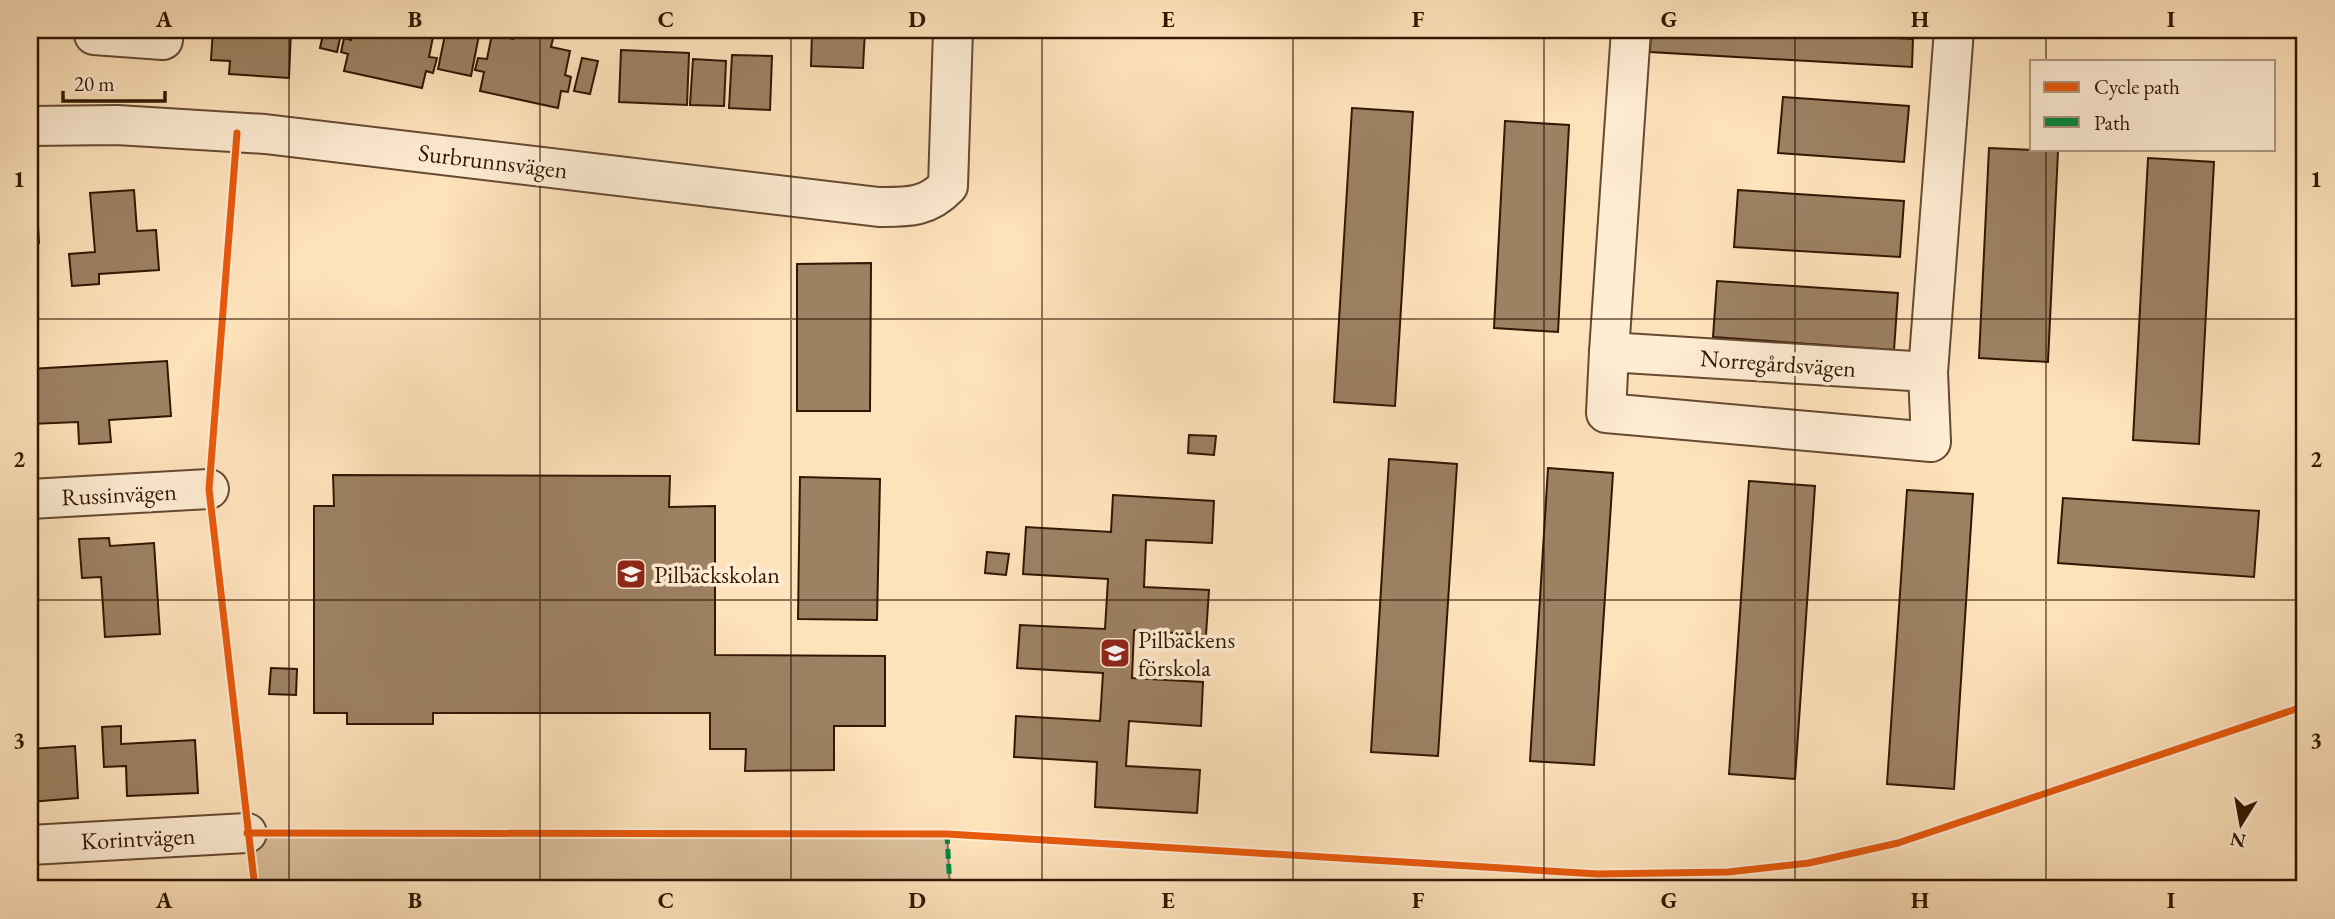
<svg xmlns="http://www.w3.org/2000/svg" width="2335" height="919" font-family="'EB Garamond',serif">
	<style>
		.green { fill: #dbbf9c; stroke: #876b50; stroke-width: 2 }
		.building { fill: #9d8163; stroke: #331703; stroke-width: 2 }
		.lines { fill: none; stroke-linecap: round; stroke-linejoin: round }
		.street-casing { stroke: #664a31; stroke-width: 42 }
		.street { stroke: #feecd3; stroke-width: 38 }
		.quiet { stroke: #00873e; stroke-width: 5; stroke-dasharray: 10 5; stroke-linecap: butt }
		.cycleway-casing { stroke: #feecd3; stroke-width: 11 }
		.cycleway { stroke: #e8590c; stroke-width: 7 }
		.grid { fill: none; stroke: #331703; stroke-width: 2; stroke-opacity: 0.55 }
		.labels { text-anchor: middle; dominant-baseline: central; stroke-width: 7; stroke-linejoin: round; paint-order: stroke }
		.street-label { font-size: 24px; fill: #331703; stroke: #feecd3 }
		.poi-label { font-size: 24px; fill: #331703; stroke: #feecd3; text-anchor: start }
		.neatline { fill: none; stroke: #331703; stroke-width: 2.5 }
		.grid-label { font-size: 23px; text-anchor: middle; font-weight: bold; fill: #331703 }
	</style>
	<rect width="100%" height="100%" fill="#fee2bb"/>
	<filter id="stains"><feTurbulence type="fractalNoise" baseFrequency=".00286" numOctaves="4"/><feColorMatrix values="0 0 0 0 .2 0 0 0 0 .09 0 0 0 0 .02 0 0 0 .5 -.17"/></filter>
	<radialGradient id="worn" r=".72"><stop offset=".6" stop-color="#630" stop-opacity="0"/><stop offset="1" stop-color="#630" stop-opacity=".3"/></radialGradient>
	<!-- green -->
	<polygon class="green" points="247,833 947,834 950,889 255,889"/>
	<!-- building -->
	<g class="building">
		<polygon points="213,30 291,30 289,78 229,74 230,61 211,60"/>
		<polygon points="324,30 342,30 337,52 320,48"/>
		<polygon points="353,30 434,32 429,57 437,58 433,73 426,71 422,88 344,71 348,54 341,52 344,38 351,40"/>
		<polygon points="446,30 480,30 471,76 438,69"/>
		<polygon points="515,30 555,30 551,47 570,51 565,75 571,77 568,92 561,91 558,108 480,91 484,72 475,70 478,58 487,59 492,34 513,39"/>
		<polygon points="812,30 865,30 863,68 811,66"/>
		<polygon points="1651,30 1755,30 1913,39 1912,67 1650,52"/>
		<polygon points="621,50 689,53 687,105 619,102"/>
		<polygon points="732,55 772,56 770,110 729,108"/>
		<polygon points="582,58 598,61 590,94 574,91"/>
		<polygon points="693,59 726,61 724,106 690,105"/>
		<polygon points="1783,97 1909,106 1904,162 1778,153"/>
		<polygon points="1352,108 1413,112 1395,406 1334,402"/>
		<polygon points="1505,121 1569,125 1558,332 1494,328"/>
		<polygon points="1989,148 2058,151 2048,362 1979,358"/>
		<polygon points="2148,158 2214,162 2199,444 2133,440"/>
		<polygon points="134,190 137,231 156,230 159,270 99,274 99,284 72,286 69,254 95,252 90,193"/>
		<polygon points="1738,190 1904,201 1900,257 1734,247"/>
		<polygon points="37,209 39,243 30,244 30,210"/>
		<polygon points="871,263 870,411 797,411 797,264"/>
		<polygon points="1717,281 1898,293 1894,350 1713,337"/>
		<polygon points="167,361 171,416 109,420 111,442 79,444 78,422 30,424 30,369"/>
		<polygon points="1189,435 1216,436 1214,455 1188,453"/>
		<polygon points="1389,459 1457,464 1438,756 1371,752"/>
		<polygon points="1548,468 1613,473 1594,765 1530,761"/>
		<polygon points="333,475 670,476 669,507 715,506 715,655 885,656 885,726 834,726 834,770 745,771 746,749 710,749 710,713 433,713 433,724 347,724 347,713 314,713 314,506 334,506"/>
		<polygon points="800,477 880,479 877,620 798,619"/>
		<polygon points="1749,481 1815,486 1795,779 1729,774"/>
		<polygon points="1907,490 1973,494 1954,789 1887,784"/>
		<polygon points="1113,495 1214,501 1212,543 1146,540 1144,587 1209,590 1206,635 1134,630 1132,678 1203,682 1201,726 1129,721 1126,766 1200,770 1197,813 1095,807 1097,762 1014,757 1016,716 1100,721 1103,673 1017,668 1020,625 1105,629 1108,579 1023,574 1026,527 1111,532"/>
		<polygon points="2063,498 2259,511 2254,577 2058,563"/>
		<polygon points="109,538 110,546 154,543 160,634 105,637 101,577 82,578 79,539"/>
		<polygon points="987,552 1009,554 1006,575 985,573"/>
		<polygon points="30,604 32,604 34,641 30,642"/>
		<polygon points="271,668 297,669 296,695 269,694"/>
		<polygon points="121,726 121,744 195,740 198,793 127,796 126,766 104,767 102,727"/>
		<polygon points="75,746 78,798 30,802 30,749"/>
	</g>
	<g class="lines">
		<!-- street casing -->
		<g class="street-casing">
			<g id="street">
				<polyline points="1631,30 1609,352 1928,372 1954,30"/>
				<polyline points="94,35 163,40 163,30"/>
				<path d="M30 126 117 125 265 134 879 207C908 207 927 208 948 186L953 30"/>
				<polyline points="1609,352 1606,413 1931,442 1928,372"/>
				<polyline points="30,499 209,489"/>
				<polyline points="30,845 247,833"/>
			</g>
		</g>
		<!-- street -->
		<use href="#street" class="street"/>
		<!-- quiet -->
		<polyline class="quiet" points="947,834 950,889"/>
		<!-- cycleway casing -->
		<g class="cycleway-casing">
			<g id="cycleway">
				<polyline points="237,133 209,489 255,889"/>
				<polyline points="247,833 947,834 1598,874 1728,872 1809,863 1898,843 2305,706"/>
			</g>
		</g>
		<!-- cycleway -->
		<use href="#cycleway" class="cycleway"/>
	</g>
	<!-- grid -->
	<path class="grid" d="M289 30V889M540 30V889M791 30V889M1042 30V889M1293 30V889M1544 30V889M1795 30V889M2046 30V61M2046 149V889M30 319H2305M30 600H2305"/>
	<!-- icons -->
	<defs>
		<g id="school-square" transform="scale(1.575)"><rect x="-9" y="-9" width="18" height="18" rx="4" fill="#8f2418" stroke="#feecd3"/><path d="M0-5L7-2L0 1L-7-2ZM-4 1L0 2.5L4 1V4Q0 6-4 4Z" fill="#fff"/></g>
	</defs>
	<g fill-rule="evenodd">
		<use href="#school-square" x="631" y="574"/>
		<use href="#school-square" x="1115" y="653"/>
	</g>
	<g class="labels">
		<!-- street labels -->
		<g class="street-label">
			<text transform="translate(493 161) rotate(7)">Surbrunnsvägen</text>
			<text transform="translate(1778 363) rotate(4)">Norregårdsvägen</text>
			<text transform="translate(119 494) rotate(-3)">Russinvägen</text>
			<text transform="translate(138 838) rotate(-3)">Korintvägen</text>
		</g>
		<!-- poi labels -->
		<g class="poi-label">
			<text x="654" y="574">Pilbäckskolan</text>
			<text x="1138" y="639">Pilbäckens<tspan x="1138" dy="28">förskola</tspan></text>
		</g>
	</g>
	<!-- margin -->
	<rect width="2335" height="919" fill="none" stroke="#fee2bb" stroke-width="77"/>
	<!-- legend -->
	<rect x="2030" y="60" width="245" height="91" fill="#feecd3" stroke="#ad9780" stroke-width="2"/>
	<rect x="2044" y="82" width="35" height="10" fill="#e8590c" stroke="#ad9780" stroke-width="2"/>
	<text x="2094" y="94" font-size="21" fill="#331703">Cycle path</text>
	<rect x="2044" y="117" width="35" height="10" fill="#00873e" stroke="#ad9780" stroke-width="2"/>
	<text x="2094" y="130" font-size="21" fill="#331703">Path</text>
	<!-- north arrow -->
	<g transform="translate(2241 824) rotate(191)" stroke="#feecd3" stroke-width="5" paint-order="stroke">
	<path d="M0-5L12 26L0 18L-12 26Z" fill="#331703"/>
	<text y="-10" font-size="19" font-weight="bold" text-anchor="middle" fill="#331703">N</text>
	</g>
	<!-- scale -->
	<path d="M63 91v10h102v-10" fill="none" stroke="#331703" stroke-width="3.5"/>
	<text x="74" y="91" font-size="21" fill="#331703" stroke="#feecd3" stroke-width="5" paint-order="stroke">20 m</text>
	<rect x="38" y="38" width="2258" height="842" class="neatline"/>
	<g class="grid-label">
		<text x="164" y="27">A</text>
		<text x="415" y="27">B</text>
		<text x="666" y="27">C</text>
		<text x="917" y="27">D</text>
		<text x="1168" y="27">E</text>
		<text x="1418" y="27">F</text>
		<text x="1669" y="27">G</text>
		<text x="1920" y="27">H</text>
		<text x="2171" y="27">I</text>
		<text x="19" y="187">1</text>
		<text x="2316" y="187">1</text>
		<text x="19" y="467">2</text>
		<text x="2316" y="467">2</text>
		<text x="19" y="748">3</text>
		<text x="2316" y="748">3</text>
		<text x="164" y="908">A</text>
		<text x="415" y="908">B</text>
		<text x="666" y="908">C</text>
		<text x="917" y="908">D</text>
		<text x="1168" y="908">E</text>
		<text x="1418" y="908">F</text>
		<text x="1669" y="908">G</text>
		<text x="1920" y="908">H</text>
		<text x="2171" y="908">I</text>
	</g>
	<rect width="100%" height="100%" filter="url(#stains)"/>
	<rect width="100%" height="100%" fill="url(#worn)"/>
</svg>
